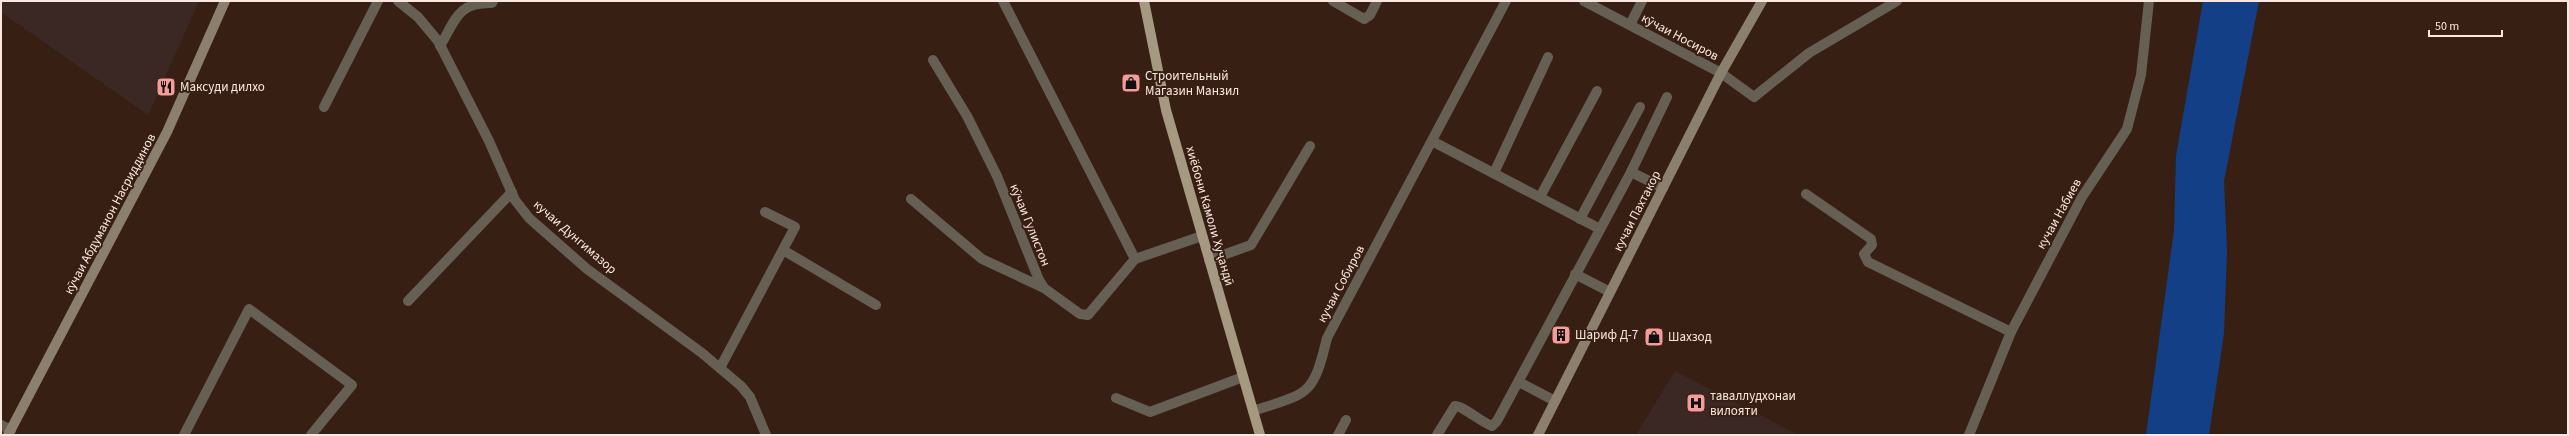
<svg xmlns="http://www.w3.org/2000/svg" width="2569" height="436" font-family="'Source Sans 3',sans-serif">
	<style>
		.medical { fill: #3b2825 }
		.water { fill: #133f87 }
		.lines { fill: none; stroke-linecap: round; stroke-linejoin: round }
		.street { stroke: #666054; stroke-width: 10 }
		.secondary { stroke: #8a806d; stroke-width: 10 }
		.primary { stroke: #a69981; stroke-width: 10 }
		.labels { text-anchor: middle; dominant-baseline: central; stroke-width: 4; stroke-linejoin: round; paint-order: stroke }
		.street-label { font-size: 13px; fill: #fae8e0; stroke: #381f13 }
		.poi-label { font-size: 13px; fill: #fae8e0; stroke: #381f13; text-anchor: start }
	</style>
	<rect width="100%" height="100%" fill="#381f13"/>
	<!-- medical -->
	<g class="medical">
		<polygon points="1,1 199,1 148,115 1,12"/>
		<polygon points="1675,371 1798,435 1636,435"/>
	</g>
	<!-- water -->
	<polygon class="water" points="2203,1 2259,1 2224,181 2227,252 2224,333 2209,435 2146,435 2174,230 2176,156"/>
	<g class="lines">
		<!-- street -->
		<g class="street">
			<polyline points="398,1 418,17 438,41 489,141 515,200 529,218 587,269 702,353 741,386 750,397 766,435"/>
			<polyline points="1003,1 1135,259 1202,236"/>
			<polyline points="1333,1 1364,19 1370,15 1377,1"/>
			<polyline points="1584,1 1721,73 1754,97 1809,53 1897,1"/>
			<polyline points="1630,25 1642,1"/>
			<path d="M440 46C456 20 457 2 492 3L493 1"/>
			<polyline points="933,60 967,116 997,176 1039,280 1044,288 1080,314 1088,315 1135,259"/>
			<polyline points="324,107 378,1"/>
			<polyline points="1432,141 1600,229"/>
			<polyline points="1631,172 1663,188"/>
			<polyline points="1494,173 1548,57"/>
			<polyline points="1806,194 1871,239 1872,245 1864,254 1868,262 2011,332"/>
			<polyline points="1540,197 1597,91"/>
			<polyline points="911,199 982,259 1044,288"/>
			<polyline points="1580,219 1640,107"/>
			<polyline points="783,250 876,305"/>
			<polyline points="1209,260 1251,245 1310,146"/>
			<polyline points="1575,274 1610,292"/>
			<polyline points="408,301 512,192"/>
			<polyline points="720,368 795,227 765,212"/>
			<polyline points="1519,382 1555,401"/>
			<polyline points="1116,398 1150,412 1243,377"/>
			<path d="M1253 411C1308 393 1313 397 1327 338L1506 1"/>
			<polyline points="1,425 11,430"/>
			<polyline points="184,435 249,309 352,385 311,435"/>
			<polyline points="1338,435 1346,420"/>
			<path d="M1437 435 1455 406C1463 406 1481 422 1492 426L1497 421 1631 172 1667 97"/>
			<polyline points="1969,435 2011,332 2082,197 2127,129 2141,75 2149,1"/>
		</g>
		<!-- secondary -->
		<g class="secondary">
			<polyline points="8,435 167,132 225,1"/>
			<polyline points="1538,435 1721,73 1762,1"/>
		</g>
		<!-- primary -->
		<polyline class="primary" points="1144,1 1166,110 1260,435"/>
	</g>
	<!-- icons -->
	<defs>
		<g id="shop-square" transform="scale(1)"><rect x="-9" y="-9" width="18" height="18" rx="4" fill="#f59b98" stroke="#381f13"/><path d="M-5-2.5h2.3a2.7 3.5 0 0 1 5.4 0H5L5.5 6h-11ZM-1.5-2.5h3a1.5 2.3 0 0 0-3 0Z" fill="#111"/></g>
		<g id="restaurant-square" transform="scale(1)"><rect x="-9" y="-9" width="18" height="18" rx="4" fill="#f59b98" stroke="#381f13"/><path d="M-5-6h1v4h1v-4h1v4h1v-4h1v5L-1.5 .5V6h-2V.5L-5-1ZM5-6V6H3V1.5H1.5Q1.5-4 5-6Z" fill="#111"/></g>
		<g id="building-square" transform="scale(1)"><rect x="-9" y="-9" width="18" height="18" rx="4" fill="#f59b98" stroke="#381f13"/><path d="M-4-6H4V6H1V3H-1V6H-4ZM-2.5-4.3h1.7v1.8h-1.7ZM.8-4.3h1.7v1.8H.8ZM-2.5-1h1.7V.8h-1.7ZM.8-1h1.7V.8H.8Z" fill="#111"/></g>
		<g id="hospital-square" transform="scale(1)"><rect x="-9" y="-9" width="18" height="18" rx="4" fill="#f59b98" stroke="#381f13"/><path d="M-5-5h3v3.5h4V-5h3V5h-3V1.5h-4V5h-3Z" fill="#111"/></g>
	</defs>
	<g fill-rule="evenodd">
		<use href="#shop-square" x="1131" y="83"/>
		<use href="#restaurant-square" x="166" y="87"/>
		<use href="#building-square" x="1561" y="335"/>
		<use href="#shop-square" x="1654" y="337"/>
		<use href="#hospital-square" x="1696" y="403"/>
	</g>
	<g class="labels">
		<!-- street labels -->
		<g class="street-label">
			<text transform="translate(1680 37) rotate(28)">кӯчаи Носиров</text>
			<text transform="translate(1637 211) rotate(-63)">кучаи Пахтакор</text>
			<text transform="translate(110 214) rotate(-62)">кӯчаи Абдуманон Насриддинов</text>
			<text transform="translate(2059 214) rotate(-61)">кучаи Набиев</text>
			<text transform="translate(1210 216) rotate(74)">хиёбони Камоли Хуҷандӣ</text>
			<text transform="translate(1030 225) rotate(68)">кӯчаи Гулистон</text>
			<text transform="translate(575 237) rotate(41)">кучаи Дунгимазор</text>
			<text transform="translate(1341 284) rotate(-62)">кучаи Собиров</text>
		</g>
		<!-- poi labels -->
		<g class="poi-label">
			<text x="1145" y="76">Строительный<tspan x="1145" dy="15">Магазин Манзил</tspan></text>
			<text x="180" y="87">Максуди дилхо</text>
			<text x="1575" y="335">Шариф Д-7</text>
			<text x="1668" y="337">Шахзод</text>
			<text x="1710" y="396">таваллудхонаи<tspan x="1710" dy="15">вилояти</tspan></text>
		</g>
	</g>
	<!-- border -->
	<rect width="2569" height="436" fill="none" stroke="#fae8e0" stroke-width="4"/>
	<!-- scale -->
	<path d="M2429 30v6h73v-6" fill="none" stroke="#fae8e0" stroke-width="2"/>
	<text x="2435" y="30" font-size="12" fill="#fae8e0" stroke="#381f13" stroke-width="3" paint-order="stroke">50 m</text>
</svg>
